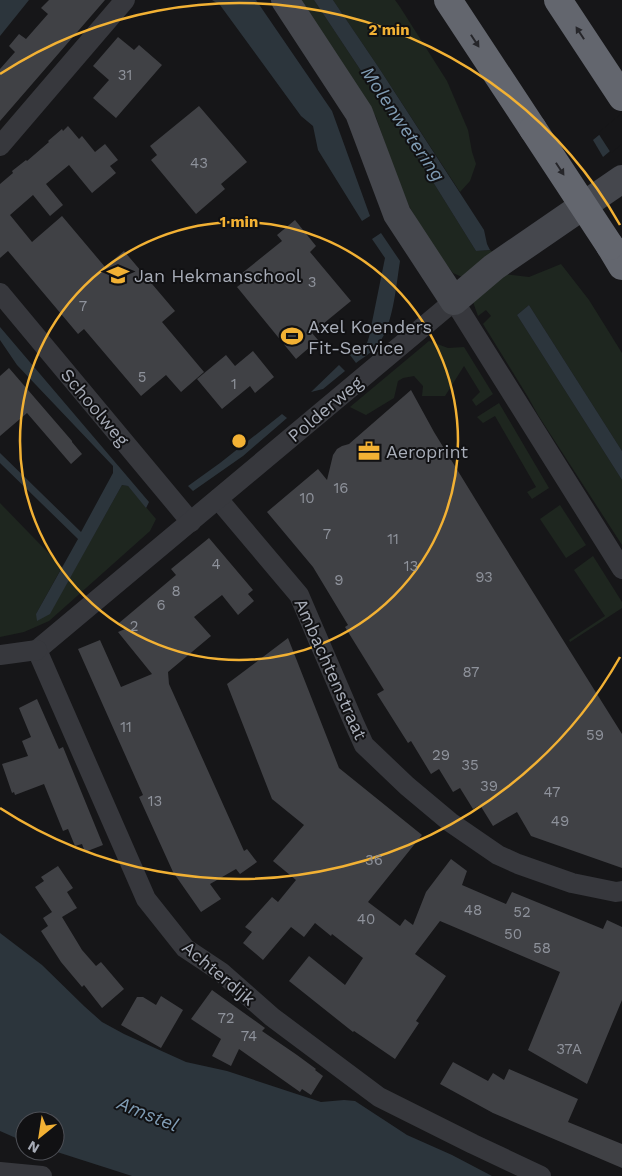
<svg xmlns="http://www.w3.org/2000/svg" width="622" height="1176" font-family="'Work Sans',sans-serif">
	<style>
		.green { fill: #1e261f }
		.water { fill: #2c353c }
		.pier { fill: #161618 }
		.building { fill: #404145 }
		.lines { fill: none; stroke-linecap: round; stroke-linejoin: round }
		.street { stroke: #37383d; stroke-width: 20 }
		.secondary { stroke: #45474d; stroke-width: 28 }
		.highway { stroke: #63666e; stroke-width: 28 }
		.highway-bridge { stroke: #63666e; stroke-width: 28 }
		.oneway { fill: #26262a }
		.ring { fill: none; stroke: #f2b134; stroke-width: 2.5 }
		.labels { text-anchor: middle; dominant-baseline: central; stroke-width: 4; stroke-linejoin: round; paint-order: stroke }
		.number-label { font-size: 15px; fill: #8e929b }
		.poi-label { font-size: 18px; fill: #a8adb8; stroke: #111113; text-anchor: start }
		.street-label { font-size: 18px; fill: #a8adb8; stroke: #111113 }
		.water-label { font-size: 19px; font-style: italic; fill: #7f9bb3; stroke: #111113 }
		.centre { fill: #f2b134; stroke: #111113; stroke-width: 2.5 }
		.ring-label { font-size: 15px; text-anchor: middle; font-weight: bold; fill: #f2b134; stroke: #111113; stroke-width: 4; stroke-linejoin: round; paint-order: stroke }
	</style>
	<rect width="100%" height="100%" fill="#161618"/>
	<!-- green -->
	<g class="green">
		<polygon points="299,0 314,0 405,137 476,251 490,250 496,255 462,277 453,273 431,244 409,206 397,178 376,117"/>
		<polygon points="333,0 395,0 400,7 447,81 468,130 472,152 476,164 470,181 460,192 379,68"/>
		<polygon points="561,264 589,300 622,353 622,451 529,305 517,315 622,480 622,545 538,415 528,397 483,324 491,316 486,310 478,316 473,302 503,274 529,277"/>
		<polygon points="429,341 448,348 464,347 493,394 476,406 472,400 480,392 464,366 445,396 422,396 423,386 414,376 403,378 398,381 394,398 366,415 350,407"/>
		<polygon points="499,403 549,488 532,499 527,492 536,487 495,416 483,423 477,417"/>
		<polygon points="122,485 128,486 156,519 150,531 49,621 24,632 0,637 0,503 62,567 36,614 50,613"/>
		<polygon points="560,505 586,545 566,558 540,519"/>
		<polygon points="593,556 622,602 622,608 570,642 569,640 605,616 574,570"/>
	</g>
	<!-- water -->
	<g class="water">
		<polygon points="0,0 29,0 0,36"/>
		<polygon points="212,0 256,0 332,111 370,216 362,221 318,150 313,126 301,116 220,5"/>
		<polygon points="314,0 333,0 379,68 484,230 487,244 490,250 476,251 405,137"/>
		<polygon points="622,116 622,141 603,157 593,140"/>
		<path d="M381 233 400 261C396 286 393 330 375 348 370 354 362 358 356 363L350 355 367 343 369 337 385 258 372 239Z"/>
		<polygon points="529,305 622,451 622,480 517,315"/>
		<polygon points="0,327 149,502 146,508 128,486 122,485 50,614 37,621 36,614 78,539 0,463 0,453 81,532 113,473 113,466 17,365 0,340"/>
		<polygon points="339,365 345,371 323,389 311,392"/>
		<polygon points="282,414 287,418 243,456 193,491 188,486 220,463"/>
		<polygon points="0,933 42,965 84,1006 102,1022 124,1034 186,1062 227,1071 321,1102 344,1100 355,1101 407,1135 452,1155 492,1176 132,1176 54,1151 55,1121 25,1121 25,1142 0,1131"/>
	</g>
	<!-- pier -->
	<polygon class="pier" points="622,113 622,144 611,153 598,133"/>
	<!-- building -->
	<g class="building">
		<polygon points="49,0 105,0 0,121 0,69 15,52 9,46 19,34 26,39 48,14 41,8"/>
		<polygon points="118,37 134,50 139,45 162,65 116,118 93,98 109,80 93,66"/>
		<polygon points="199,106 247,162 221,184 225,189 196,214 151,160 157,155 150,146"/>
		<polygon points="68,126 79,139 82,136 95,152 105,144 118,160 110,166 116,173 92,193 69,165 46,184 63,205 50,216 33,195 10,215 32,242 62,216 105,267 124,251 175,311 162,322 204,372 181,392 166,375 141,396 84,329 78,334 8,251 0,258 0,184 13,173 12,171 26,160 27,161 49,142 48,141 62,129 63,131"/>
		<polygon points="295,220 316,246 310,252 351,301 312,333 318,340 296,359 237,287 246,280 241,274 282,241 277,235"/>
		<polygon points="253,351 274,377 255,393 250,386 222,409 197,379 226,355 235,366"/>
		<polygon points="9,368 72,441 72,442 82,454 71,464 27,413 0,436 0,376"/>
		<polygon points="411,390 434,432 496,533 622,734 622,868 531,836 517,812 493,826 480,805 473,809 460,788 453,792 439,769 431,774 411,741 408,743 377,694 384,690 345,627 348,625 313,567 267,512 318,469 327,480 333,455 337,449 342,446 349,444"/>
		<polygon points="209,538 253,590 248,594 254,601 238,615 222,595 194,617 211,636 168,672 169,684 244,851 247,849 257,862 240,874 236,869 210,884 221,899 201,912 173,872 139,797 143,795 78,649 100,640 121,687 152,674 118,632 125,629 119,623 176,575 171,569"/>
		<polygon points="288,638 339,768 422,835 368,902 400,926 405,919 413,925 426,892 451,859 467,871 462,885 506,904 512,892 603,929 607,920 622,927 622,1000 587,1084 528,1050 560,972 440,921 415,954 446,976 416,1021 419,1023 395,1059 354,1031 353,1032 289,981 309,956 345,985 363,958 332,934 331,936 315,923 304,937 291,927 263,960 243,943 252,932 245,927 272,897 278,902 296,880 273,861 304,825 272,799 227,684"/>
		<polygon points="37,699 59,749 63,747 103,845 85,852 82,844 75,846 68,829 63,831 44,784 15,795 14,792 12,793 2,764 28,756 22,741 31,737 19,708"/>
		<polygon points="58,866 73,888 67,892 77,908 62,917 82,950 96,966 101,962 124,989 102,1008 84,985 82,987 61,962 41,931 48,926 43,918 52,912 35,887 44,881 41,877"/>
		<polygon points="212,990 265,1028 262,1031 297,1055 316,1069 315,1070 323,1076 311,1095 302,1089 300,1092 239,1049 231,1066 212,1056 221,1039 191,1019"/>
		<polygon points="161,996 183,1010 161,1048 121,1025 137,997 143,997 156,1005"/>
		<polygon points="453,1062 488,1081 493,1073 504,1080 509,1069 578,1099 568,1122 622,1144 622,1168 493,1113 440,1084"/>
	</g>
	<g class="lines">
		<!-- street -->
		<g class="street">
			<polyline points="0,146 125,0"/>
			<polyline points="0,293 191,522"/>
			<polyline points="218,499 299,595 354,723 364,745 407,786 450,822 498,855 518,864 572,883 616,892 622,891"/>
			<polyline points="37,650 454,301 622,569"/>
			<polyline points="37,650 146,899 185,948 221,972 272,1017 379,1097 473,1144 541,1176"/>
			<polyline points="0,655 37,650"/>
			<polyline points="0,1172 42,1176"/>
		</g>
		<!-- secondary -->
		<polyline class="secondary" points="285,0 359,113 397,214 454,301 494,267 622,179"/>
		<!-- highway -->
		<g class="highway">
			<polyline points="448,0 533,129"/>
			<polyline points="558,0 622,97"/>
			<polyline points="610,246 622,266"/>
		</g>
		<!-- highway-bridge -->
		<polyline class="highway-bridge" points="533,129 610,246"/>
	</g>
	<!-- one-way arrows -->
	<defs><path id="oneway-solid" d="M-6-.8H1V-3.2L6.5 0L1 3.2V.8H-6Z" transform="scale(1.25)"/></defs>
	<g class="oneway">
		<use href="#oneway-solid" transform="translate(580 33) rotate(-123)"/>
		<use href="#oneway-solid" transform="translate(475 41) rotate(57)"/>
		<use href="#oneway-solid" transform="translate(560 169) rotate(57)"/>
	</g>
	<!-- distance rings -->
	<g class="ring">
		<circle cx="239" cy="441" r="219"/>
		<path d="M620 657A438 438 0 0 1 0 808M0 74A438 438 0 0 1 620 225"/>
	</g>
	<!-- icons -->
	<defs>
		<g id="school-bare" transform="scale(1.725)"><path d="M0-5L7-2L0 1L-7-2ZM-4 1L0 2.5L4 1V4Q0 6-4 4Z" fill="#f2b134" stroke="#111113" stroke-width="2.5" paint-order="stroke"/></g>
		<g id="stadium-bare" transform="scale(1.725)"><path d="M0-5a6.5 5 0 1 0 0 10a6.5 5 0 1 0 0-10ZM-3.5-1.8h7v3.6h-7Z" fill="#f2b134" stroke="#111113" stroke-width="2.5" paint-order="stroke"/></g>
		<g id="office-bare" transform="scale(1.725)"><path d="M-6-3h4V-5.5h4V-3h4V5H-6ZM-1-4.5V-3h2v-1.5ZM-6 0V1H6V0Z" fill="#f2b134" stroke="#111113" stroke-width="2.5" paint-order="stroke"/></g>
	</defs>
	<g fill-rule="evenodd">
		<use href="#school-bare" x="118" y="275"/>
		<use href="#stadium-bare" x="292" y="336"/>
		<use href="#office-bare" x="369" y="451"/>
	</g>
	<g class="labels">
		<!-- number labels -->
		<g class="number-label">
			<text x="125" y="75">31</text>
			<text x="199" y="163">43</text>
			<text x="312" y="282">3</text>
			<text x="83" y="306">7</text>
			<text x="142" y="377">5</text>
			<text x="234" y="384">1</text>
			<text x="341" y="488">16</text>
			<text x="307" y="498">10</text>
			<text x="327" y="534">7</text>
			<text x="393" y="539">11</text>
			<text x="216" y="564">4</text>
			<text x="411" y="566">13</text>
			<text x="484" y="577">93</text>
			<text x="339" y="580">9</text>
			<text x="176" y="591">8</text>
			<text x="161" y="605">6</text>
			<text x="134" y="626">2</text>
			<text x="471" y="672">87</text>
			<text x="126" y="727">11</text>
			<text x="595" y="735">59</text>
			<text x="441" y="755">29</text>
			<text x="470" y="765">35</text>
			<text x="489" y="786">39</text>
			<text x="552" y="792">47</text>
			<text x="155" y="801">13</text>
			<text x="560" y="821">49</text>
			<text x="374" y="860">36</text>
			<text x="473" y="910">48</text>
			<text x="522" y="912">52</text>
			<text x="366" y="919">40</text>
			<text x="513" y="934">50</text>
			<text x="542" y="948">58</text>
			<text x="226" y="1018">72</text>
			<text x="249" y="1036">74</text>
			<text x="569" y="1049">37A</text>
		</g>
		<!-- poi labels -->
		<g class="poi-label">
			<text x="134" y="275">Jan Hekmanschool</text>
			<text x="308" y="326">Axel Koenders<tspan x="308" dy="21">Fit-Service</tspan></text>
			<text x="386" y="451">Aeroprint</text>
		</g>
		<!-- street labels -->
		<g class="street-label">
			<text transform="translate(95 407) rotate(50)">Schoolweg</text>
			<text transform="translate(325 409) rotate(-40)">Polderweg</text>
			<text transform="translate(331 669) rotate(66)">Ambachtenstraat</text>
			<text transform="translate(219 973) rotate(40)">Achterdijk</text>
		</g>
		<!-- water labels -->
		<g class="water-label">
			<text transform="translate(403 124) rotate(56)">Molenwetering</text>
			<text transform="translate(148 1114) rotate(22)">Amstel</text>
		</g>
	</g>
	<circle cx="239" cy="441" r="8" class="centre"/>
	<g class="ring-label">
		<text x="389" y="35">2 min</text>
		<text x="239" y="227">1 min</text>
	</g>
	<!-- north arrow -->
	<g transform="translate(40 1136) rotate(210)"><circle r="24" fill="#111113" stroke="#4d4f55"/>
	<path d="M0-4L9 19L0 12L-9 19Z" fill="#f2b134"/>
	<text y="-8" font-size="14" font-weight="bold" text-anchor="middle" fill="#a8adb8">N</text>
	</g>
</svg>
